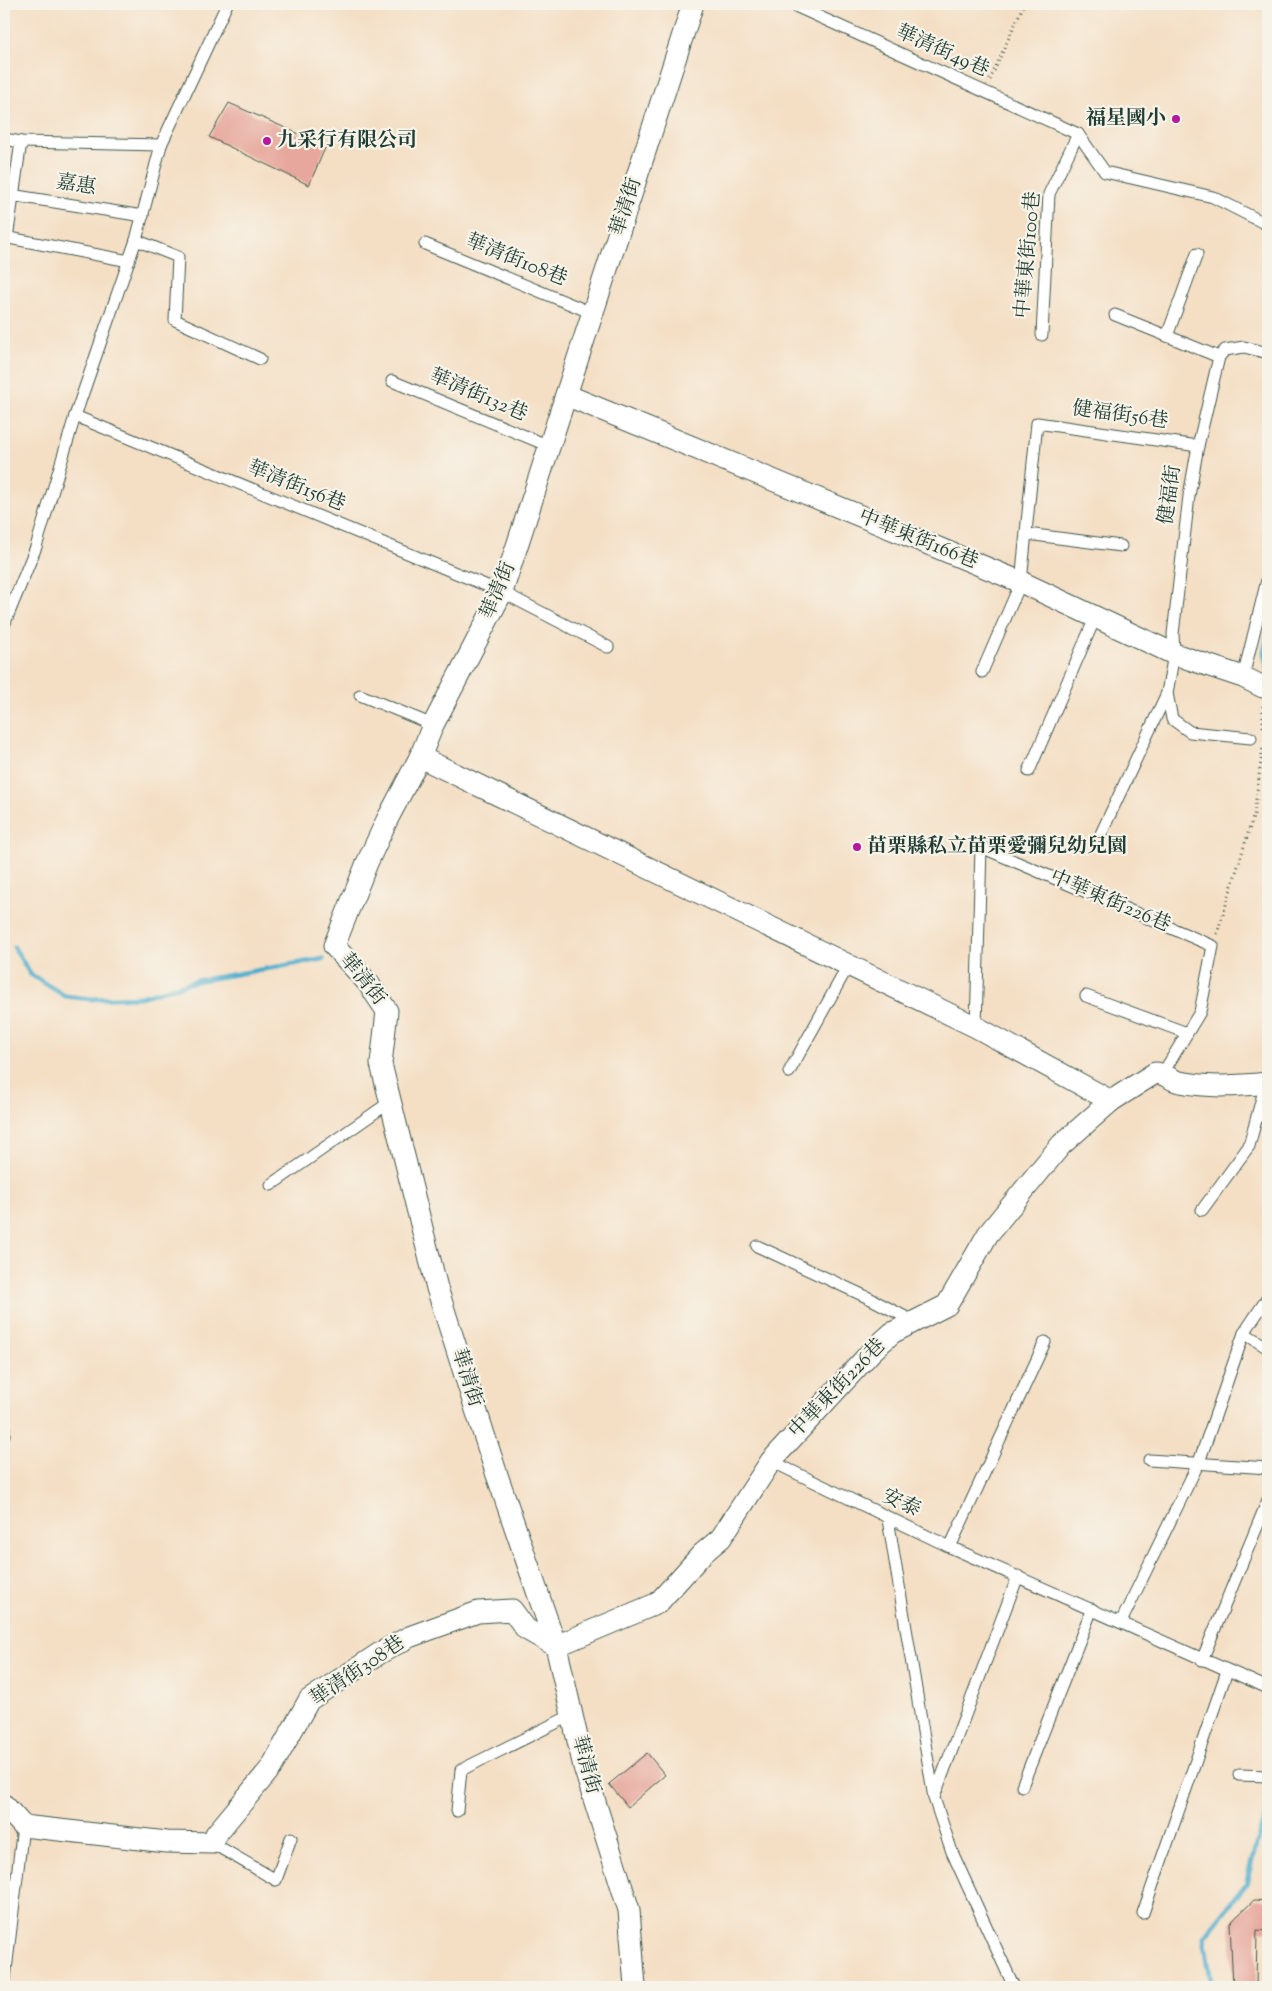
<svg xmlns="http://www.w3.org/2000/svg" width="1272" height="1991" font-family="'Sorts Mill Goudy','Noto Serif TC',serif">
	<style>
		.lines { fill: none; stroke-linecap: round; stroke-linejoin: round }
		.stream { stroke: #4dadcc; stroke-width: 5 }
		.building { fill: #e7a79c }
		.service-casing { stroke: #3f554a; stroke-width: 13 }
		.minor-casing { stroke: #3f554a; stroke-width: 23 }
		.path { stroke: #3f554a; stroke-width: 3; stroke-dasharray: 1 4; stroke-linecap: butt }
		.service { stroke: #fff; stroke-width: 11 }
		.minor { stroke: #fff; stroke-width: 21 }
		.poi-dot { fill: #b5179e; stroke: #f7f3e8; stroke-width: 2 }
		.labels { text-anchor: middle; dominant-baseline: central; stroke-width: 4.5; stroke-linejoin: round; paint-order: stroke }
		.street-label { font-size: 20px; fill: #1f3d34; stroke: #f7f3e8 }
		.poi-label { font-size: 20px; font-weight: bold; fill: #1f3d34; stroke: #f7f3e8; text-anchor: start }
	</style>
	<rect width="100%" height="100%" fill="#f7f3e8"/>
	<filter id="ink" filterUnits="userSpaceOnUse"><feTurbulence type="fractalNoise" baseFrequency=".02" numOctaves="2"/><feDisplacementMap in="SourceGraphic" scale="10" xChannelSelector="R" yChannelSelector="G"/><feConvolveMatrix kernelMatrix="1 2 1 2 8 2 1 2 1" color-interpolation-filters="sRGB"/></filter>
	<filter id="wash" filterUnits="userSpaceOnUse"><feTurbulence type="fractalNoise" baseFrequency=".0096" numOctaves="4" result="noise"/><feDisplacementMap in="SourceGraphic" scale="20" xChannelSelector="R" yChannelSelector="G"/><feGaussianBlur stdDeviation="1.12" result="paint"/><feColorMatrix in="noise" values="0 0 0 0 0 0 0 0 0 0 0 0 0 0 0 0 0 1.4 0 .05"/><feComposite in="paint" operator="in"/></filter>
	<g filter="url(#wash)">
		<rect width="100%" height="100%" fill="#f4dfc5"/>
		<g class="lines">
			<!-- stream -->
			<g class="stream">
				<polyline points="1268,633 1264,652 1268,670"/>
				<polyline points="14,947 30,974 65,996 90,999 140,997 196,981 323,959"/>
				<polyline points="1212,1987 1204,1937 1246,1884 1257,1841 1268,1810"/>
			</g>
		</g>
		<g id="blocks">
			<!-- building -->
			<g class="building">
				<polygon points="229,103 326,146 309,185 209,137"/>
				<polygon points="647,1753 665,1775 628,1807 609,1784"/>
				<polygon points="1254,1900 1268,1901 1268,1931 1257,1930 1256,1987 1233,1987 1230,1923"/>
			</g>
		</g>
	</g>
	<g filter="url(#ink)">
		<use href="#blocks" fill-opacity="0" stroke="#3f554a" stroke-width="1"/>
		<g class="lines">
			<!-- service casing -->
			<g class="service-casing">
				<g id="service">
					<polyline points="791,4 1078,134"/>
					<polyline points="1078,134 1105,172 1213,197 1268,225"/>
					<polyline points="4,139 21,142 161,145"/>
					<polyline points="4,194 143,216"/>
					<polyline points="4,237 129,261"/>
					<polyline points="7,238 21,142"/>
					<polyline points="136,240 178,257 175,320 260,359"/>
					<polyline points="425,244 592,313"/>
					<polyline points="1115,315 1219,357"/>
					<polyline points="1042,335 1049,194 1078,134"/>
					<polyline points="1167,336 1197,254"/>
					<polyline points="392,381 549,446"/>
					<polyline points="75,416 502,592 608,647"/>
					<polyline points="1027,534 1121,546"/>
					<polyline points="4,625 36,547 75,416 136,240 161,145 227,4"/>
					<polyline points="982,672 1021,582 1037,423 1198,446"/>
					<polyline points="1243,677 1268,576"/>
					<polyline points="360,695 433,725"/>
					<polyline points="1251,738 1190,732 1172,719 1167,693 1174,654 1173,634 1189,496 1198,446 1219,357 1225,350 1244,347 1268,353"/>
					<polyline points="1029,771 1095,618"/>
					<polyline points="1099,838 1167,693"/>
					<polyline points="1086,996 1187,1033"/>
					<polyline points="976,1027 981,847 1213,946 1200,1012 1163,1073"/>
					<polyline points="789,1072 848,966"/>
					<polyline points="271,1185 390,1102"/>
					<polyline points="1202,1210 1249,1146 1266,1083"/>
					<polyline points="757,1246 871,1299 915,1322"/>
					<polyline points="1244,1333 1268,1348"/>
					<polyline points="4,1420 4,1435"/>
					<polyline points="1149,1460 1268,1468"/>
					<polyline points="771,1461 950,1547 1268,1688"/>
					<polyline points="888,1519 934,1798 952,1852 1014,1987"/>
					<polyline points="950,1547 1045,1342"/>
					<polyline points="1121,1622 1199,1462 1244,1333 1268,1297"/>
					<polyline points="1202,1660 1268,1500"/>
					<polyline points="1239,1775 1268,1776"/>
					<polyline points="1022,1786 1092,1609"/>
					<polyline points="934,1797 1018,1576"/>
					<polyline points="457,1811 461,1770 572,1715"/>
					<polyline points="212,1843 276,1880 291,1838"/>
					<polyline points="1143,1913 1227,1671"/>
					<polyline points="4,1987 23,1826"/>
				</g>
			</g>
			<!-- minor casing -->
			<g class="minor-casing">
				<g id="minor">
					<polyline points="566,395 1021,582 1174,654 1243,677 1263,687 1268,687"/>
					<polyline points="420,757 976,1027 1111,1101"/>
					<path d="M556 1646 658 1603 702 1554 721 1538 771 1461 872 1351 892 1333 947 1305 988 1234 1061 1145 1111 1101 1155 1073C1165 1073 1170 1080 1180 1082 1210 1088 1238 1086 1268 1083"/>
					<polyline points="4,1805 23,1826 167,1842 212,1843 216,1834 271,1768 309,1700 380,1653 409,1637 478,1612 512,1610 526,1629 556,1646"/>
					<polyline points="635,1987 629,1910 584,1767 556,1646 496,1472 437,1288 381,1064 387,1011 368,983 334,946 367,863 387,820 420,757 433,725 502,592 693,4"/>
				</g>
			</g>
			<!-- path -->
			<g class="path">
				<polyline points="990,80 1024,4"/>
				<polyline points="1263,706 1263,730"/>
				<polyline points="1217,934 1254,814 1263,746"/>
			</g>
			<!-- service -->
			<use href="#service" class="service"/>
			<!-- minor -->
			<use href="#minor" class="minor"/>
		</g>
	</g>
	<!-- markers -->
	<g class="poi-dot">
		<circle cx="1176" cy="119" r="5"/>
		<circle cx="267" cy="141" r="5"/>
		<circle cx="857" cy="847" r="5"/>
	</g>
	<g class="labels">
		<!-- street labels -->
		<g class="street-label">
			<text transform="translate(942 52) rotate(24)">華清街49巷</text>
			<text transform="translate(76 186) rotate(9)">嘉惠</text>
			<text transform="translate(627 207) rotate(-72)">華清街</text>
			<text transform="translate(1029 255) rotate(-85)">中華東街100巷</text>
			<text transform="translate(516 261) rotate(22)">華清街108巷</text>
			<text transform="translate(478 396) rotate(23)">華清街132巷</text>
			<text transform="translate(1120 416) rotate(8)">健福街56巷</text>
			<text transform="translate(296 487) rotate(22)">華清街156巷</text>
			<text transform="translate(1171 495) rotate(-82)">健福街</text>
			<text transform="translate(918 540) rotate(22)">中華東街166巷</text>
			<text transform="translate(499 591) rotate(-67)">華清街</text>
			<text transform="translate(1110 902) rotate(23)">中華東街226巷</text>
			<text transform="translate(362 980) rotate(51)">華清街</text>
			<text transform="translate(466 1378) rotate(72)">華清街</text>
			<text transform="translate(838 1389) rotate(-46)">中華東街226巷</text>
			<text transform="translate(901 1504) rotate(25)">安泰</text>
			<text transform="translate(358 1672) rotate(-34)">華清街308巷</text>
			<text transform="translate(585 1765) rotate(75)">華清街</text>
		</g>
		<!-- poi labels -->
		<g class="poi-label">
			<text x="1166" y="119" text-anchor="end">福星國小</text>
			<text x="277" y="141">九采行有限公司</text>
			<text x="867" y="847">苗栗縣私立苗栗愛彌兒幼兒園</text>
		</g>
	</g>
	<!-- margin -->
	<rect width="1272" height="1991" fill="none" stroke="#f7f3e8" stroke-width="20"/>
</svg>
